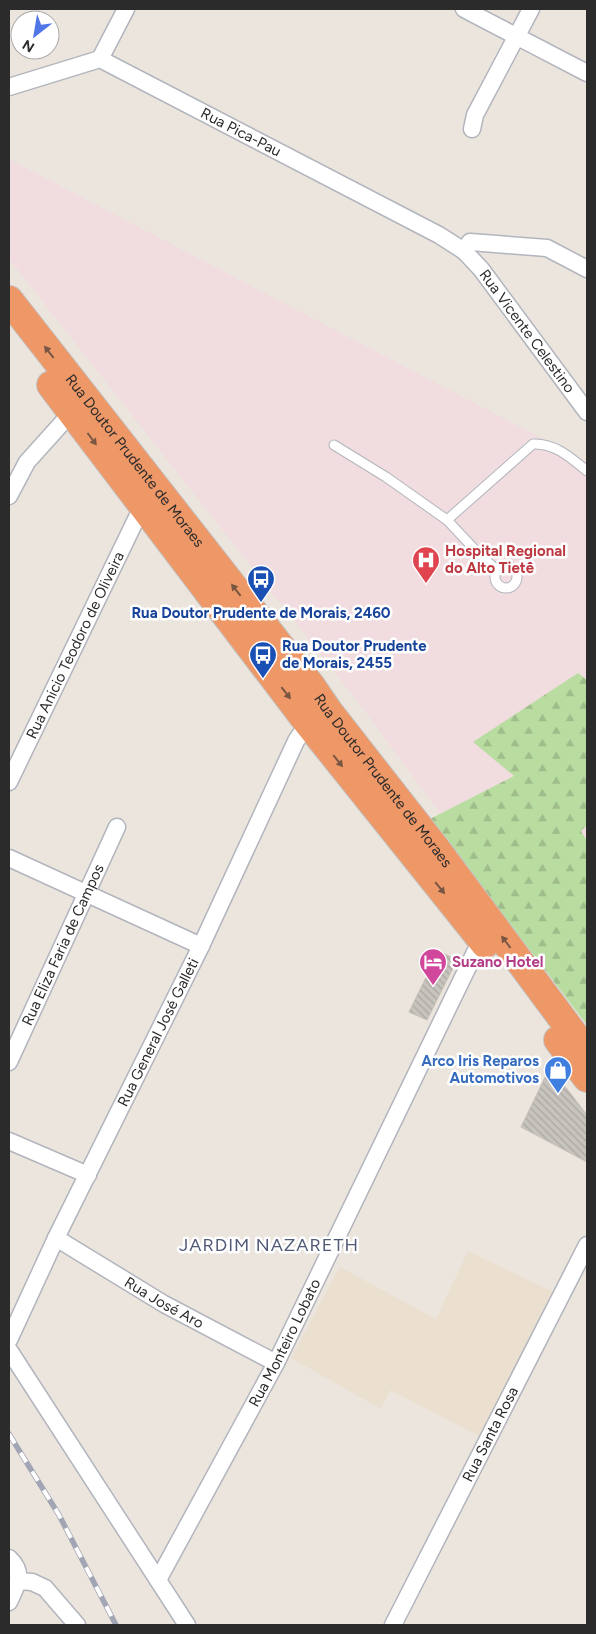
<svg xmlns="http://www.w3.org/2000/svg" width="596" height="1634" font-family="Figtree,sans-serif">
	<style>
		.education { fill: #ebe0d0 }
		.medical { fill: #f1dddf }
		.forest { fill: url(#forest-firs) }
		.building { fill: url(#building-back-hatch); stroke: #c6c0b8 }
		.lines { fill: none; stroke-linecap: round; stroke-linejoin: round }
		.lane-casing { stroke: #b2b5bd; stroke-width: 11 }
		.street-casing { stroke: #b2b5bd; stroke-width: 19 }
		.highway-casing { stroke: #c4c4c4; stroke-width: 30 }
		.lane { stroke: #fff; stroke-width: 9 }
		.street { stroke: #fff; stroke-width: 16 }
		.highway { stroke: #ee9767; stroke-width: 28 }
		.rail-casing { stroke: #a2a5b3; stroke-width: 5.5 }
		.rail { stroke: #fff; stroke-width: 4; stroke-dasharray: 11; stroke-linecap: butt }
		.oneway { fill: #795643 }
		.labels { text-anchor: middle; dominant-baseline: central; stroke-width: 5; stroke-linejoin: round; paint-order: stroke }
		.street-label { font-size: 15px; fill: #2b2b2b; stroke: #fff }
		.health-label { font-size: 15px; font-weight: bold; fill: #be3a42; stroke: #fff; text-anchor: start }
		.transit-label { font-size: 15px; font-weight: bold; fill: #164399; stroke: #fff }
		.hotel-label { font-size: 15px; font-weight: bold; fill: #b23c85; stroke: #fff; text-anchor: start }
		.shop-label { font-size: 15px; font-weight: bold; fill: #366cbe; stroke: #fff; text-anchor: end }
		.quarter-label { font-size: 18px; letter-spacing: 1px; fill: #505a77; stroke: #fff }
	</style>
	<defs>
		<pattern id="forest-firs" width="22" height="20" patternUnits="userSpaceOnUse" patternTransform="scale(1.25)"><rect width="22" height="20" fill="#b9dca1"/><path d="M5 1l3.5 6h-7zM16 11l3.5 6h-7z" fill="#9fbd8b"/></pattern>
		<pattern id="building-back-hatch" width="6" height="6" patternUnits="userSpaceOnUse" patternTransform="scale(1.25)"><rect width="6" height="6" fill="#c7c3bd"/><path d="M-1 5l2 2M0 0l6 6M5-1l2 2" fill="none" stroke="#aba8a3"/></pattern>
	</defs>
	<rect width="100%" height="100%" fill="#ebe5de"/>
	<!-- education -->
	<polygon class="education" points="468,1251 557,1294 485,1439 390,1390 381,1409 291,1358 340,1267 436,1319"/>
	<!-- medical -->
	<polygon class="medical" points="9,159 587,462 587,1013 361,706 9,259"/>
	<!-- forest -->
	<polygon class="forest" points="578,673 587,680 587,825 581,831 587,841 587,1025 430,819 514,776 473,742"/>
	<!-- building -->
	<g class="building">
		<polygon points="439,951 457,960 427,1020 409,1012"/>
		<polygon points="550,1067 587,1115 587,1162 521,1127"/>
	</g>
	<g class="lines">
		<!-- lane casing -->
		<g class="lane-casing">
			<g id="lane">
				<polyline points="334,445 386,477 447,520 478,553 497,570"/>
				<path d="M447 520 533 444C555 443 571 458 587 471"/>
				<circle cx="506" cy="577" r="11"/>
			</g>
		</g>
		<!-- street casing -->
		<g class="street-casing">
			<g id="street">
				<polyline points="464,9 587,73"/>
				<polyline points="100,59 126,9"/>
				<path id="s1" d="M9 87 100 59 439 235 464 251 481 269 587 412"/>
				<polyline points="472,129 475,115 531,9"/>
				<polyline points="464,251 470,242 547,248 587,269"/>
				<polyline points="9,496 27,462 72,412"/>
				<path id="s2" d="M9 782 142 507"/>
				<polyline points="9,858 201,946"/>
				<path id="s3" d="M9 1062 117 827"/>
				<polyline points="9,1141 88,1175"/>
				<path id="s4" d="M56 1238 164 1304 276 1363"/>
				<path id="s5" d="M9 1340 56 1238 201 946 296 741 308 723 314 720"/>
				<polyline points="9,1350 187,1625"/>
				<path d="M9 1558C25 1573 17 1585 9 1602"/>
				<path id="s6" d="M158 1580 276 1363 481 940"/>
				<polyline points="18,1581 32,1582 45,1588 77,1625"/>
				<path id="s7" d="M393 1625 587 1245"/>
			</g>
		</g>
		<!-- highway casing -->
		<g class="highway-casing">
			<g id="highway">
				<path id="s8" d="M9 300 312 687 329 712 437 850 587 1052"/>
				<polyline points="51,385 308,723 485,944"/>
				<polyline points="558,1040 587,1078"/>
			</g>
		</g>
		<!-- lane -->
		<use href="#lane" class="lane"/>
		<!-- street -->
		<use href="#street" class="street"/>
		<!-- highway -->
		<use href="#highway" class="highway"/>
		<!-- rail casing -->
		<g class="rail-casing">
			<polyline id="rail" points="9,1434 59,1515 116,1625"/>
		</g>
		<!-- rail -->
		<use href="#rail" class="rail"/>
	</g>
	<!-- one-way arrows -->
	<defs><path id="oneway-solid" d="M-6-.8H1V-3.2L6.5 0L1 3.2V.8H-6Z" transform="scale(1.25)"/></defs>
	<g class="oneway">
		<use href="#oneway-solid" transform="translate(49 352) rotate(-128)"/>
		<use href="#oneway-solid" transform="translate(92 439) rotate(53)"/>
		<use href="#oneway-solid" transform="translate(236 590) rotate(-128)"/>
		<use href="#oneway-solid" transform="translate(286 693) rotate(52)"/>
		<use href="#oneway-solid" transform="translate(338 761) rotate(51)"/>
		<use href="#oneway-solid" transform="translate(440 888) rotate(51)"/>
		<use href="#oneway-solid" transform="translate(506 942) rotate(-127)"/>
	</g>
	<!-- icons -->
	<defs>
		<g id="hospital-pin" transform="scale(1.4375)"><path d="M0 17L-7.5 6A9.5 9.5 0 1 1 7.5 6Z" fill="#e0444e" stroke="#fff"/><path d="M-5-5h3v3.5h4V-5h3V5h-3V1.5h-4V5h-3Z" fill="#fff"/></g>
		<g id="bus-pin" transform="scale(1.4375)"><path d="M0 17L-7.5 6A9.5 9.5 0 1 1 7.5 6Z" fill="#1a4fb4" stroke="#fff"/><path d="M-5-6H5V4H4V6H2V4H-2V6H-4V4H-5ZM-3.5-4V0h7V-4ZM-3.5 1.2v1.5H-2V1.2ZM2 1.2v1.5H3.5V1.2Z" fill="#fff"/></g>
		<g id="hotel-pin" transform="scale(1.4375)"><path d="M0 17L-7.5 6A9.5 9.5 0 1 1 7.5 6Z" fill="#d1479c" stroke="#fff"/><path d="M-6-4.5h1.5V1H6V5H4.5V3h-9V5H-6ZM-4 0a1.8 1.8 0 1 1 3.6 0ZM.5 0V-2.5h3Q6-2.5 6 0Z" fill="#fff"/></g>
		<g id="shop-pin" transform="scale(1.4375)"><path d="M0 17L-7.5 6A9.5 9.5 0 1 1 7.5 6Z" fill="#3f7fe0" stroke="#fff"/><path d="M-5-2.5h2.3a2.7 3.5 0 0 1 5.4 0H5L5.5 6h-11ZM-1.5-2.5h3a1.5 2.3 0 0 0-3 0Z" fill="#fff"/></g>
	</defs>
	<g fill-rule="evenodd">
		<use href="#hospital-pin" x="426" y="560"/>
		<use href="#bus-pin" x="261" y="579"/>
		<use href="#bus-pin" x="263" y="655"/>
		<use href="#hotel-pin" x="433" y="962"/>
		<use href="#shop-pin" x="558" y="1070"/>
	</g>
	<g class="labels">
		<!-- street labels -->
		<g class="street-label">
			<text stroke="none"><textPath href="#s1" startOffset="254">Rua Pica-Pau</textPath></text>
			<text stroke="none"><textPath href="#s1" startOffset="609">Rua Vicente Celestino</textPath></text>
			<text stroke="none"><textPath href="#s8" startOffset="204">Rua Doutor Prudente de Moraes</textPath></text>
			<text stroke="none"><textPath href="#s2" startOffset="152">Rua Anicio Teodoro de Oliveira</textPath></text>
			<text stroke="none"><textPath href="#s8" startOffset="609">Rua Doutor Prudente de Moraes</textPath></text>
			<text stroke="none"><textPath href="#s3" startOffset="129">Rua Eliza Faria de Campos</textPath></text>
			<text stroke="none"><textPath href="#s5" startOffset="342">Rua General José Galleti</textPath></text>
			<text stroke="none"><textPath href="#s4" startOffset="126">Rua José Aro</textPath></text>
			<text stroke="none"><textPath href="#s6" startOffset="269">Rua Monteiro Lobato</textPath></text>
			<text stroke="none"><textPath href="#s7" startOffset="214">Rua Santa Rosa</textPath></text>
		</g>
		<!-- health labels -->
		<g class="health-label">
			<text x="445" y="551">Hospital Regional<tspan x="445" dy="17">do Alto Tietê</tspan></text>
		</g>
		<!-- transit labels -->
		<g class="transit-label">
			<text x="261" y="613">Rua Doutor Prudente de Morais, 2460</text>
			<text x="282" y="646" text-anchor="start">Rua Doutor Prudente<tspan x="282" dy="17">de Morais, 2455</tspan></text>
		</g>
		<!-- hotel labels -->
		<g class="hotel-label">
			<text x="452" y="962">Suzano Hotel</text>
		</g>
		<!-- shop labels -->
		<g class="shop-label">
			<text x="539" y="1061">Arco Iris Reparos<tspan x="539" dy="17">Automotivos</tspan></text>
		</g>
		<!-- quarter labels -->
		<g class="quarter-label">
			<text x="269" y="1245">JARDIM NAZARETH</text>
		</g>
	</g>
	<!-- border -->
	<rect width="596" height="1634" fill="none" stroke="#2b2b2b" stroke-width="20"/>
	<!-- north arrow -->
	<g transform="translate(35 35) rotate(211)"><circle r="24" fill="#ffffff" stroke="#aaaaaa"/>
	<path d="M0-4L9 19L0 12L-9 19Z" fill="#4f77e7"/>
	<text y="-8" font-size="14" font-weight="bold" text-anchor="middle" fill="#2b2b2b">N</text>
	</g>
</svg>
